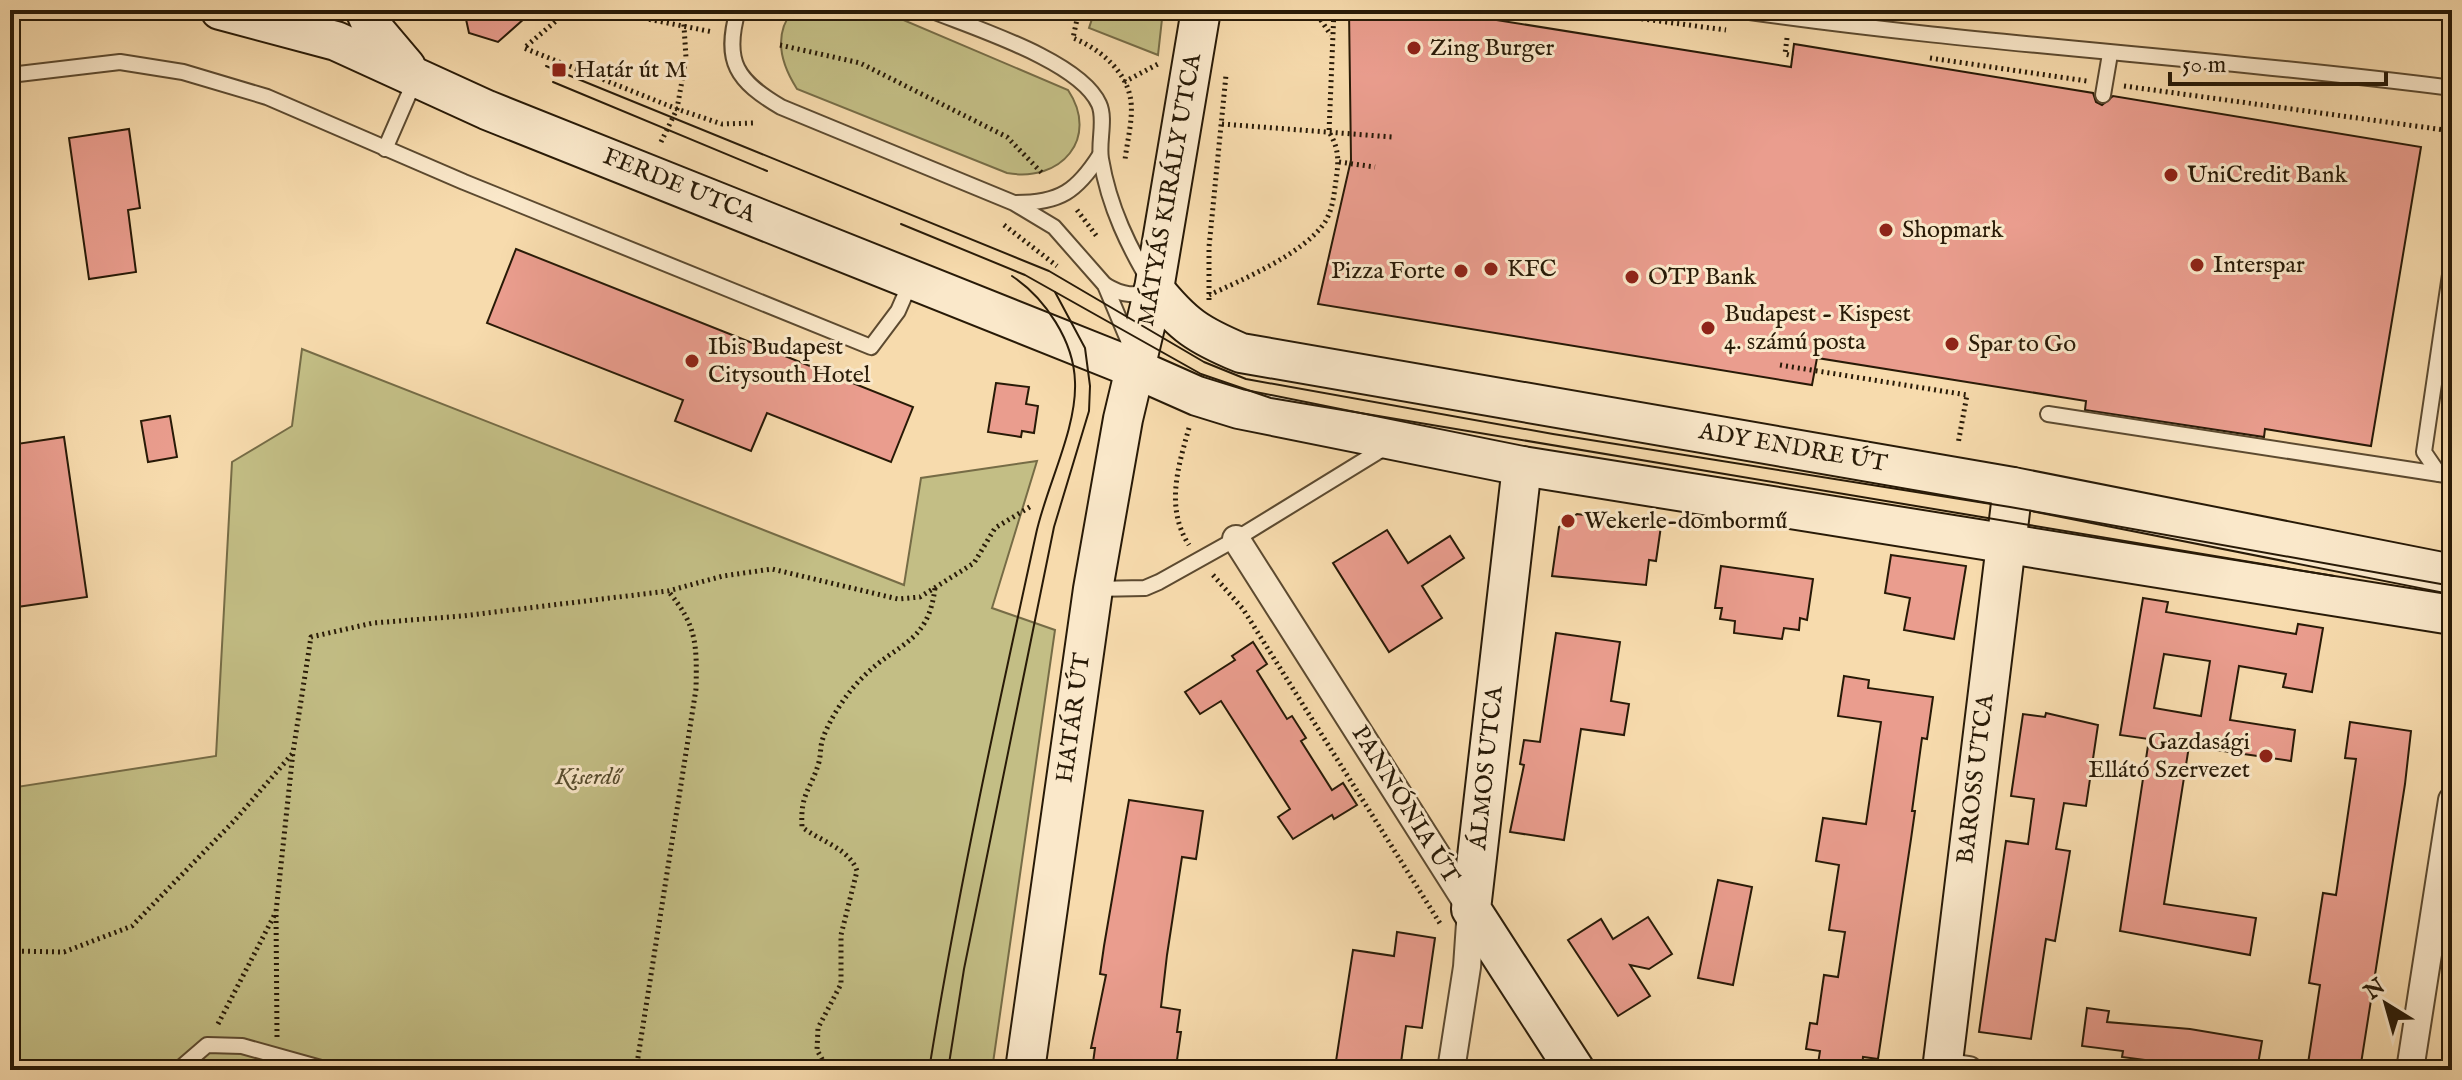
<svg xmlns="http://www.w3.org/2000/svg" width="2462" height="1080" font-family="'IM FELL English',serif">
	<style>
		.green { fill: #c3be85; stroke: #766c46; stroke-width: 2 }
		.building { fill: #ea9d8e; stroke: #281a07; stroke-width: 2; fill-rule: evenodd }
		.lines { fill: none; stroke-linecap: round; stroke-linejoin: round }
		.lane-casing { stroke: #5c4a30; stroke-width: 18 }
		.street-casing { stroke: #5c4a30; stroke-width: 30 }
		.secondary-casing { stroke: #281a07; stroke-width: 42 }
		.path { stroke: #281a07; stroke-width: 5; stroke-dasharray: 2 4; stroke-linecap: butt }
		.lane { stroke: #fae8ca; stroke-width: 14 }
		.street { stroke: #fae8ca; stroke-width: 26 }
		.secondary { stroke: #fae8ca; stroke-width: 38 }
		.tram { stroke: #281a07; stroke-width: 2 }
		.poi-dot { fill: #8f2418; stroke: #fae8ca; stroke-width: 3 }
		.labels { text-anchor: middle; dominant-baseline: central; stroke-width: 6; stroke-linejoin: round; paint-order: stroke }
		.poi-label { font-size: 24px; fill: #281a07; stroke: #fae8ca; text-anchor: start }
		.street-label { font-size: 24px; fill: #281a07; stroke: #fae8ca }
		.park-label { font-size: 24px; font-style: italic; fill: #564b2d; stroke: #fae8ca }
	</style>
	<rect width="100%" height="100%" fill="#f7dbad"/>
	<filter id="stains"><feTurbulence type="fractalNoise" baseFrequency=".0025" numOctaves="4"/><feColorMatrix values="0 0 0 0 .2 0 0 0 0 .09 0 0 0 0 .02 0 0 0 .5 -.17"/></filter>
	<radialGradient id="worn" r=".72"><stop offset=".6" stop-color="#630" stop-opacity="0"/><stop offset="1" stop-color="#630" stop-opacity=".3"/></radialGradient>
	<!-- green -->
	<g class="green">
		<path d="M793 10H880L1068 90C1100 138 1061 183 1007 173L797 89C781 64 773 35 793 10Z"/>
		<polygon points="1095,10 1163,10 1158,55 1089,28"/>
		<polygon points="302,349 904,585 921,478 1037,461 992,608 1055,630 992,1070 10,1070 10,788 216,756 232,462 292,426"/>
	</g>
	<!-- building -->
	<g class="building">
		<polygon points="464,10 534,10 498,42 469,33"/>
		<polygon points="1349,10 1434,10 1791,67 1794,44 2093,93 2096,102 2102,105 2113,96 2421,147 2371,446 2265,429 2264,437 2085,410 2086,401 1817,358 1812,385 1318,304 1351,160"/>
		<polygon points="129,129 140,208 128,210 136,272 89,279 69,138"/>
		<polygon points="516,249 913,407 891,462 767,413 751,451 675,421 683,400 487,323"/>
		<polygon points="996,383 1029,387 1026,404 1038,406 1034,433 1022,431 1021,437 988,432"/>
		<polygon points="170,416 177,457 148,462 141,421"/>
		<polygon points="64,437 87,597 10,608 10,445"/>
		<polygon points="1577,514 1661,526 1656,561 1649,560 1646,585 1552,576 1559,527"/>
		<polygon points="1387,530 1408,563 1450,536 1464,558 1422,586 1442,618 1389,652 1333,563"/>
		<polygon points="1891,555 1966,566 1954,639 1904,630 1910,598 1885,593"/>
		<polygon points="1721,566 1813,579 1807,620 1800,618 1799,630 1784,628 1782,639 1734,633 1735,621 1720,619 1722,608 1715,608"/>
		<path d="M2143 598 2168 602 2166 612 2296 634 2298 624 2323 628 2312 692 2283 687 2286 674 2239 666 2230 720 2295 730 2291 761 2189 746 2164 904 2256 918 2250 955 2120 931 2149 739 2120 735ZM2164 654 2210 661 2201 716 2154 708Z"/>
		<polygon points="1556,633 1620,642 1611,701 1629,704 1624,735 1581,729 1564,840 1510,832 1524,765 1520,764 1524,740 1540,742"/>
		<polygon points="1253,642 1267,664 1257,671 1287,719 1292,716 1306,738 1301,741 1332,790 1343,783 1357,805 1334,819 1332,815 1293,839 1278,817 1290,809 1221,701 1200,714 1185,692 1235,660 1232,656"/>
		<polygon points="1844,676 1869,680 1868,688 1933,697 1927,739 1922,738 1912,811 1915,811 1911,839 1878,1059 1863,1057 1862,1070 1817,1070 1820,1051 1806,1049 1810,1023 1817,1024 1824,975 1838,977 1845,932 1829,930 1839,865 1816,861 1823,818 1866,824 1881,722 1838,716"/>
		<polygon points="2046,713 2098,725 2086,806 2064,803 2056,849 2070,851 2055,941 2046,939 2031,1039 1979,1032 2006,841 2028,844 2034,799 2011,796 2023,714 2045,717"/>
		<polygon points="2350,722 2411,731 2405,784 2360,1070 2307,1070 2320,985 2309,983 2323,893 2336,895 2356,759 2345,758"/>
		<polygon points="1129,800 1203,811 1196,859 1182,857 1167,955 1161,1007 1180,1010 1177,1032 1181,1032 1177,1060 1173,1060 1171,1070 1092,1070 1095,1048 1091,1048 1106,975 1100,974 1104,946"/>
		<polygon points="1718,880 1752,887 1733,985 1698,978"/>
		<polygon points="1648,917 1672,954 1649,969 1630,965 1650,996 1618,1016 1568,940 1601,919 1613,939"/>
		<polygon points="1397,932 1435,938 1422,1028 1406,1026 1400,1070 1344,1070 1345,1062 1336,1061 1353,950 1394,956"/>
		<polygon points="2087,1008 2109,1011 2107,1022 2190,1029 2262,1041 2257,1070 2183,1070 2184,1065 2122,1057 2123,1051 2082,1046"/>
	</g>
	<g class="lines">
		<!-- lane casing -->
		<g class="lane-casing">
			<g id="lane">
				<path d="M738 10C723 62 737 81 781 107L1014 203 1054 227 1105 285 1131 347"/>
				<path d="M930 10C974 28 1080 61 1099 104 1106 119 1098 142 1101 159 1109 207 1129 248 1154 289 1135 297 1123 296 1105 285"/>
				<path d="M1736 10C1974 45 2214 57 2452 88"/>
				<polyline points="10,75 120,62 183,72 267,97 464,182 871,347 898,311 912,279"/>
				<polyline points="2103,95 2110,54"/>
				<polyline points="385,149 415,80"/>
				<path d="M1016 203C1060 203 1077 191 1100 155"/>
				<polyline points="2048,414 2452,476"/>
				<polyline points="2439,474 2424,452 2452,261"/>
				<polyline points="1093,589 1145,588 1159,582 1236,539 1389,445"/>
				<polyline points="178,1070 207,1045 242,1046 328,1070"/>
			</g>
		</g>
		<!-- street casing -->
		<g class="street-casing">
			<g id="street">
				<polyline points="1236,539 1471,909 1467,967 1451,1070"/>
				<polyline points="1942,1066 1969,1070"/>
				<polyline points="2410,1070 2452,800"/>
			</g>
		</g>
		<!-- secondary casing -->
		<g class="secondary-casing">
			<g id="secondary">
				<polyline points="220,10 336,41 487,110 1136,369 1197,396 1239,409 1522,466 2452,615"/>
				<polyline points="365,10 373,28 406,67"/>
				<path d="M1154 289C1183 325 1198 335 1241 353L2013 487 2452 574"/>
				<polyline points="1522,466 1471,909 1575,1070"/>
				<polyline points="1025,1070 1093,589 1123,419 1154,289 1201,10"/>
				<polyline points="1942,1070 2013,487"/>
			</g>
		</g>
		<!-- path -->
		<g class="path">
			<polyline points="569,10 524,48 677,109 722,124 754,123"/>
			<polyline points="602,10 713,32"/>
			<path d="M1079 10 1073 38C1099 48 1128 72 1131 102 1133 120 1127 142 1125 160"/>
			<polyline points="1314,10 1331,35"/>
			<polyline points="1576,10 1726,30"/>
			<polyline points="1787,38 1785,54 1793,56"/>
			<polyline points="780,45 860,63 1007,137 1042,173"/>
			<polyline points="1930,58 2087,81"/>
			<polyline points="1124,82 1158,64"/>
			<polyline points="2124,86 2452,131"/>
			<polyline points="1222,124 1392,137"/>
			<polyline points="661,142 677,109 686,58 683,10"/>
			<polyline points="1339,162 1375,167"/>
			<polyline points="1077,210 1098,238"/>
			<polyline points="1004,225 1057,266"/>
			<path d="M1209 295C1242 280 1305 253 1325 222 1333 209 1334 194 1336 180 1339 161 1339 148 1329 132L1334 10"/>
			<polyline points="1209,300 1209,247 1226,75"/>
			<polyline points="1780,365 1967,395 1958,444"/>
			<path d="M1189 428C1178 467 1165 508 1189 545"/>
			<polyline points="1213,575 1243,609 1441,925"/>
			<polyline points="10,951 64,952 132,926 234,821 293,753"/>
			<polyline points="218,1024 276,912"/>
			<polyline points="277,1037 276,912 293,752 311,637 373,623 462,616 668,591 723,576 772,569 898,599 920,597 974,563 995,528 1033,505"/>
			<path d="M636 1070 696 689C697 645 697 625 668 591"/>
			<path d="M828 1070 817 1050 818 1028 841 984V935L857 871C850 849 820 841 802 827 800 793 811 790 819 762 821 754 820 746 823 738 830 718 848 691 864 676 898 642 928 644 935 588"/>
		</g>
		<!-- lane -->
		<use href="#lane" class="lane"/>
		<!-- street -->
		<use href="#street" class="street"/>
		<!-- secondary -->
		<use href="#secondary" class="secondary"/>
		<!-- tram -->
		<g class="tram">
			<polyline points="546,66 1049,271 1204,362 1246,379 1553,434 2010,507 2452,586"/>
			<polyline points="553,82 767,171"/>
			<polyline points="901,224 1025,275 1201,374 1271,398 2334,576"/>
			<path d="M929 1070C958 890 997 712 1036 534 1046 487 1077 429 1075 382 1074 341 1045 298 1012 276"/>
			<polyline points="948,1070 964,969 1054,527 1089,411 1090,386 1085,348 1055,292"/>
		</g>
	</g>
	<!-- markers -->
	<g class="poi-dot">
		<circle cx="1414" cy="48" r="8"/>
		<rect x="551" y="62" width="16" height="16" rx="4"/>
		<circle cx="2171" cy="175" r="8"/>
		<circle cx="1886" cy="230" r="8"/>
		<circle cx="2197" cy="265" r="8"/>
		<circle cx="1491" cy="269" r="8"/>
		<circle cx="1461" cy="271" r="8"/>
		<circle cx="1632" cy="277" r="8"/>
		<circle cx="1708" cy="328" r="8"/>
		<circle cx="1952" cy="344" r="8"/>
		<circle cx="692" cy="361" r="8"/>
		<circle cx="1568" cy="521" r="8"/>
		<circle cx="2266" cy="756" r="8"/>
	</g>
	<g class="labels">
		<!-- poi labels -->
		<g class="poi-label">
			<text x="1430" y="48">Zing Burger</text>
			<text x="575" y="70">Határ út M</text>
			<text x="2187" y="175">UniCredit Bank</text>
			<text x="1902" y="230">Shopmark</text>
			<text x="2213" y="265">Interspar</text>
			<text x="1507" y="269">KFC</text>
			<text x="1445" y="271" text-anchor="end">Pizza Forte</text>
			<text x="1648" y="277">OTP Bank</text>
			<text x="1724" y="314">Budapest - Kispest<tspan x="1724" dy="28">4. számú posta</tspan></text>
			<text x="1968" y="344">Spar to Go</text>
			<text x="708" y="347">Ibis Budapest<tspan x="708" dy="28">Citysouth Hotel</tspan></text>
			<text x="1584" y="521">Wekerle-dombormű</text>
			<text x="2250" y="742" text-anchor="end">Gazdasági<tspan x="2250" dy="28">Ellátó Szervezet</tspan></text>
		</g>
		<!-- street labels -->
		<g class="street-label">
			<text transform="translate(679 186) rotate(22)">FERDE UTCA</text>
			<text transform="translate(1170 190) rotate(-80)">MÁTYÁS KIRÁLY UTCA</text>
			<text transform="translate(1793 448) rotate(10)">ADY ENDRE ÚT</text>
			<text transform="translate(1074 718) rotate(-82)">HATÁR ÚT</text>
			<text transform="translate(1487 768) rotate(-84)">ÁLMOS UTCA</text>
			<text transform="translate(1976 779) rotate(-83)">BAROSS UTCA</text>
			<text transform="translate(1405 805) rotate(58)">PANNÓNIA ÚT</text>
		</g>
		<!-- park labels -->
		<g class="park-label">
			<text x="588" y="777">Kiserdő</text>
		</g>
	</g>
	<!-- margin -->
	<rect width="2462" height="1080" fill="none" stroke="#f7dbad" stroke-width="40"/>
	<rect x="12" y="12" width="2438" height="1056" fill="none" stroke="#281a07" stroke-width="4"/>
	<rect x="20" y="20" width="2422" height="1040" fill="none" stroke="#281a07" stroke-width="2"/>
	<!-- north arrow -->
	<g transform="translate(2386 1004) rotate(323)" stroke="#fae8ca" stroke-width="6" paint-order="stroke">
	<path d="M0-6L14 30L0 20L-14 30Z" fill="#281a07"/>
	<text y="-12" font-size="22" font-weight="bold" text-anchor="middle" fill="#281a07">N</text>
	</g>
	<!-- scale -->
	<path d="M2170 72v12h216v-12" fill="none" stroke="#281a07" stroke-width="4"/>
	<text x="2182" y="72" font-size="24" fill="#281a07" stroke="#fae8ca" stroke-width="6" paint-order="stroke">50 m</text>
	<rect width="100%" height="100%" filter="url(#stains)"/>
	<rect width="100%" height="100%" fill="url(#worn)"/>
</svg>
